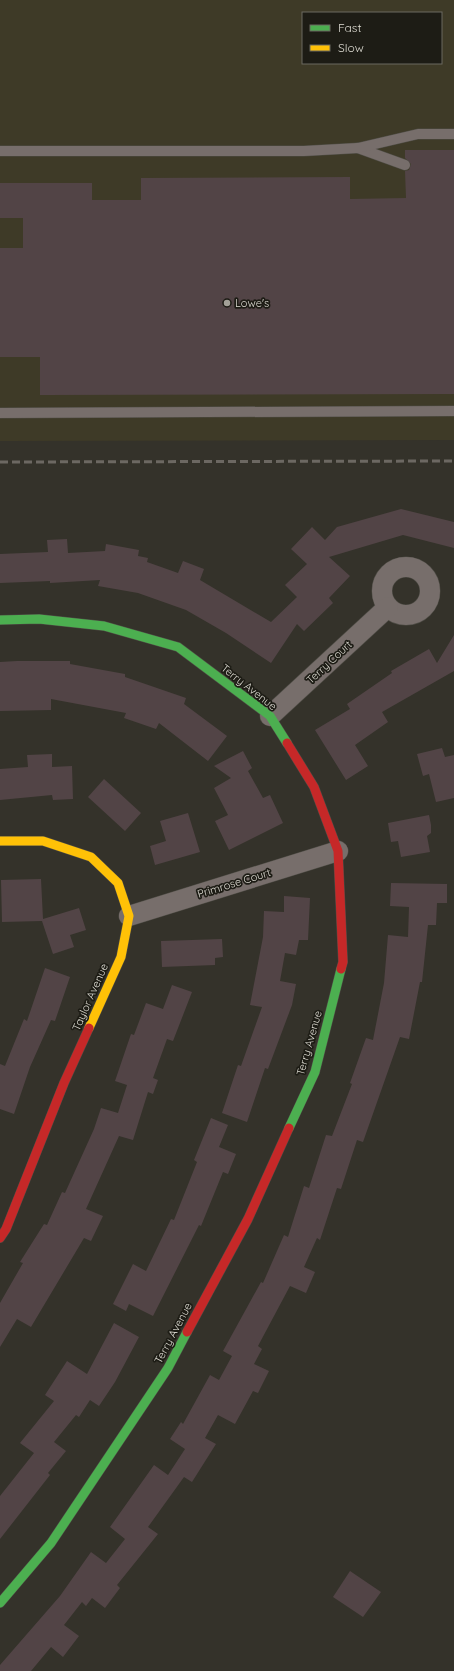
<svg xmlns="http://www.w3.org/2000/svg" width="454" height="1671" font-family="Quicksand,sans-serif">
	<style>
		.built { fill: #3e3a27; fill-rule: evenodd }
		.building { fill: #524446 }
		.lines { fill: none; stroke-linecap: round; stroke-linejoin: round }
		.lane-casing { stroke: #4f4d46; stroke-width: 11 }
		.street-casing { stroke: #4f4d46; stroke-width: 21 }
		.fast-casing { stroke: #4f4d46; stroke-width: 10 }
		.slow-casing { stroke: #4f4d46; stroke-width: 10 }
		.jam-casing { stroke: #4f4d46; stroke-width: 10 }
		.lane { stroke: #776e6b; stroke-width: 10 }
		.street { stroke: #776e6b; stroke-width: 20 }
		.fast { stroke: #4caf50; stroke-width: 9 }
		.slow { stroke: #ffc107; stroke-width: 9 }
		.jam { stroke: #c62828; stroke-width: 9 }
		.rail { stroke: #6c6862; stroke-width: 3; stroke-dasharray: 8 4; stroke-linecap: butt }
		.poi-dot { fill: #a3a198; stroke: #1d1c15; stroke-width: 1.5 }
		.labels { text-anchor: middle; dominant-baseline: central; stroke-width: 3.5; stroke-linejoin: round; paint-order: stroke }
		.poi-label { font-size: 11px; fill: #dfddd4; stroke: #1d1c15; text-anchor: start }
		.street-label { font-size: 11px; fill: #dfddd4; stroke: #1d1c15 }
	</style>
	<rect width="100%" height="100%" fill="#34322a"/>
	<!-- built -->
	<path class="built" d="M0 0H454V440L0 441ZM303 13H441V63H303Z"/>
	<!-- building -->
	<g class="building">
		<polygon points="405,150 454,150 454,394 40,395 40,357 0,357 0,248 23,248 23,218 0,218 0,183 92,183 92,200 141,200 141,178 350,177 350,199 406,198 405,171 409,170 411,164 405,158"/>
		<polygon points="401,509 454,522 454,548 403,535 329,557 350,576 329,598 333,603 304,631 297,624 271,663 226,633 186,610 138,593 98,586 100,580 50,583 50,581 0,583 0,554 48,552 47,540 67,539 68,553 105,551 106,544 139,550 138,556 148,558 147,562 178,573 183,561 204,569 200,580 271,622 297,597 285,585 307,564 291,549 312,527 325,540 337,527"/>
		<polygon points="454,635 454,671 382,712 388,722 355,745 368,766 346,780 315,730 350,709 347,704 392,673 391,671 429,649 437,663"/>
		<polygon points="17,661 70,661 70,664 125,674 125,677 186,698 184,704 227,736 208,761 159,723 156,729 124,718 126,713 51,699 51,710 0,711 0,662"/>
		<polygon points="442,748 445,757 454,755 454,798 436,802 429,774 423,776 417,754"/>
		<polygon points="243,751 252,768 248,771 263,798 270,795 283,823 229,850 215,821 228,815 214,788 231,778 214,766"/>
		<polygon points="52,754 52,767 72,766 73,799 53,800 52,795 0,800 0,769 28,767 27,755"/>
		<polygon points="104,779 141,813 125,831 88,797"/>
		<polygon points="188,813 200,852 155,865 150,846 166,841 160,821"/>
		<polygon points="429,815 431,825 431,833 427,836 430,852 401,857 398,841 391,842 388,823"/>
		<polygon points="41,879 43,919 79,908 86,930 70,935 74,947 53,954 42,921 2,922 1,880"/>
		<polygon points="391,883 447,884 447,903 437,903 436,925 428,925 422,982 420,982 409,1039 400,1037 363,1142 357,1140 341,1189 337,1188 320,1240 317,1238 304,1267 315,1272 306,1293 290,1286 258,1346 262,1349 254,1364 269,1371 258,1393 253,1391 235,1424 218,1415 205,1438 216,1444 192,1482 184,1477 148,1527 158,1534 117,1585 120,1588 105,1608 92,1598 86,1606 82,1602 64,1625 79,1636 63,1657 51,1647 31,1671 0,1671 0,1665 60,1596 91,1552 106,1563 125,1539 110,1527 154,1465 168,1475 185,1449 170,1439 181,1422 183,1424 210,1375 219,1380 232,1356 223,1351 261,1282 263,1283 284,1235 288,1237 304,1186 309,1188 326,1135 332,1136 352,1084 350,1083 366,1038 373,1040 384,983 388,935 408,937 409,907 390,906"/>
		<polygon points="284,896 310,898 308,940 299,940 296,955 285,953 280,981 296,984 292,1005 268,1069 265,1068 247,1122 222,1113 238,1065 241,1066 262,1007 250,1005 263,937 264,911 284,912"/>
		<polygon points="222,939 223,957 215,958 215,965 162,967 161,941"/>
		<polygon points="45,968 70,977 55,1021 51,1020 30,1067 14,1114 0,1109 0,1064 5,1066 24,1019 27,1021"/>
		<polygon points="172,985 192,992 173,1041 167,1039 153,1078 158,1080 153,1094 148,1092 133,1140 119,1136 86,1209 103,1216 91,1241 84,1238 31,1327 17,1319 0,1347 0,1303 23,1263 20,1262 44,1224 47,1225 62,1192 65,1193 94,1129 101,1108 118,1113 127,1085 115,1081 131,1034 134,1035 146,1003 163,1009"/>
		<polygon points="211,1118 228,1125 219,1147 236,1154 228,1174 223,1172 201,1226 199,1225 153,1316 129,1304 126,1311 113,1304 133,1264 146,1271 171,1219 174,1220 197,1162 194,1160"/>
		<polygon points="114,1323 139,1337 115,1382 99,1406 90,1400 79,1417 76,1415 54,1442 66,1451 48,1473 50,1475 0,1539 0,1496 34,1453 20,1443 54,1401 45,1395 67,1361 87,1374"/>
		<polygon points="350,1571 381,1592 363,1617 333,1597"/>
	</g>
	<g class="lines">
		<!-- lane casing -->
		<g class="lane-casing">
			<g id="lane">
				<polyline points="358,148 405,165"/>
				<polyline points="0,151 304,151 358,148 418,134 454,134"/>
				<polyline points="0,413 454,411"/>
			</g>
		</g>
		<!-- street casing -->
		<g class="street-casing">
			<g id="street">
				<circle cx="406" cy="591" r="24"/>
				<polyline points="270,716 388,607"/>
				<polyline points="129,916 338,851"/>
			</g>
		</g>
		<!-- fast casing -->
		<g class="fast-casing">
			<g id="fast">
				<polyline points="0,620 39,619 104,626 178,647 270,716 287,743"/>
				<polyline points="289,1128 315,1072 341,969"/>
				<polyline points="0,1603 51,1543 168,1368 187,1332"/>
			</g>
		</g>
		<!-- slow casing -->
		<g class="slow-casing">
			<polyline id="slow" points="0,841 43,841 91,857 118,883 129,916 121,957 89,1028"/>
		</g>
		<!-- jam casing -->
		<g class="jam-casing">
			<g id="jam">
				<polyline points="287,743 314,787 338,851 343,962 341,969"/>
				<polyline points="0,1238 6,1229 64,1083 89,1028"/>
				<polyline points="187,1332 248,1219 289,1128"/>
			</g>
		</g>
		<!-- lane -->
		<use href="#lane" class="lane"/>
		<!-- street -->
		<use href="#street" class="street"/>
		<!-- fast -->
		<use href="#fast" class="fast"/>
		<!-- slow -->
		<use href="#slow" class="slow"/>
		<!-- jam -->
		<use href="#jam" class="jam"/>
		<!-- rail -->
		<polyline class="rail" points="0,462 454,461"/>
	</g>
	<!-- markers -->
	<circle class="poi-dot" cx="227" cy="303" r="4"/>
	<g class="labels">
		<!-- poi labels -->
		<g class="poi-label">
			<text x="235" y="303">Lowe's</text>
		</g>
		<!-- street labels -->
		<g class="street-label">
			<text transform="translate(329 662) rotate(-43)">Terry Court</text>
			<text transform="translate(249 687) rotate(38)">Terry Avenue</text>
			<text transform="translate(234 883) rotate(-17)">Primrose Court</text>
			<text transform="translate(90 997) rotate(-66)">Taylor Avenue</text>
			<text transform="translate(309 1043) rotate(-74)">Terry Avenue</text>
			<text transform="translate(173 1333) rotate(-62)">Terry Avenue</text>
		</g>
	</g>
	<!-- legend -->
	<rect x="302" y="12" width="140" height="52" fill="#1d1c15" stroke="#6b6961"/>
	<rect x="310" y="25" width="20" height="6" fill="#4caf50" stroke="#6b6961"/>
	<text x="338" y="32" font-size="12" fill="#dfddd4">Fast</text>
	<rect x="310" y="45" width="20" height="6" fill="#ffc107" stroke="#6b6961"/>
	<text x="338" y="52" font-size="12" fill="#dfddd4">Slow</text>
</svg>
